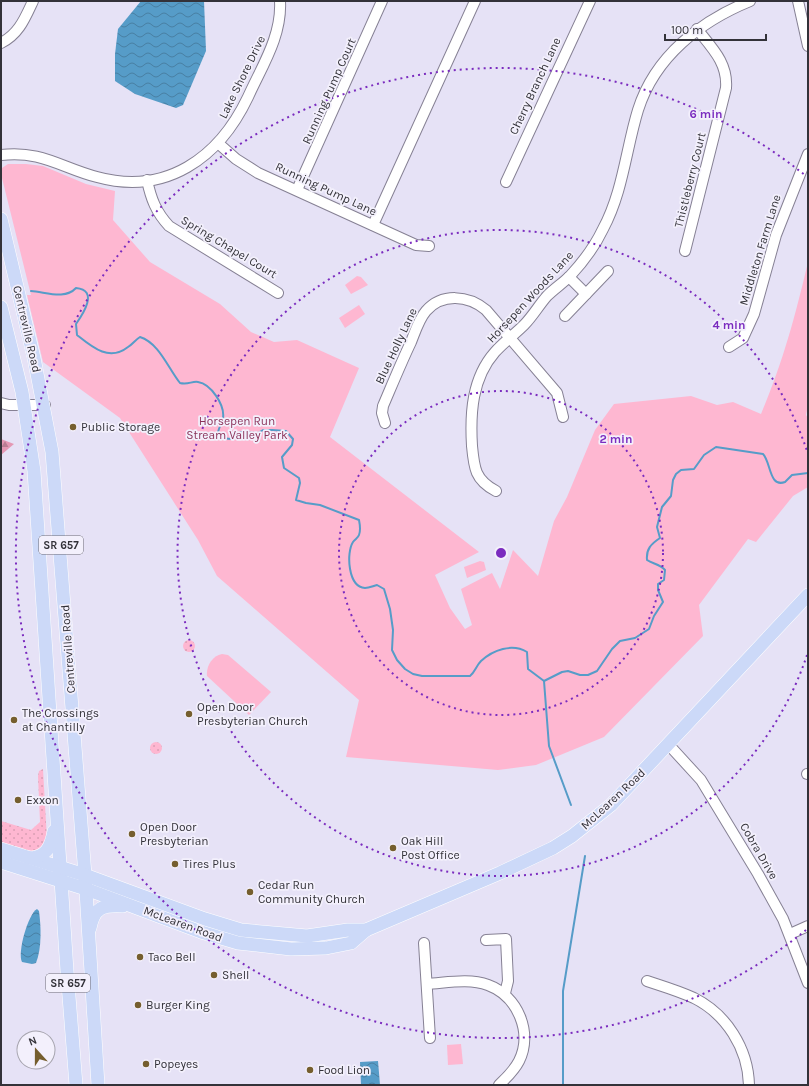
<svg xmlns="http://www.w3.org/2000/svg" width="809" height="1086" font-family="Karla,sans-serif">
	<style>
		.grass { fill: url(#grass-dots) }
		.forest { fill: url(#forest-firs) }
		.green { fill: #feb7d1 }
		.water { fill: url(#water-waves) }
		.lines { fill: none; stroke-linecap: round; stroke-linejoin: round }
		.stream { stroke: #569cc8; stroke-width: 2 }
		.minor-casing { stroke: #868194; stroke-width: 12 }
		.major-casing { stroke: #fff; stroke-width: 14 }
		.minor { stroke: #fff; stroke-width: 10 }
		.major { stroke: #ccd9f8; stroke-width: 13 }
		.ring { fill: none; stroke: #7b2cbf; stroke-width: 2; stroke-dasharray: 2 4 }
		.poi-dot { fill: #755e2e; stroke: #f3f0fc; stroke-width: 1.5 }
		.labels { text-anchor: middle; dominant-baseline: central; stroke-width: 3.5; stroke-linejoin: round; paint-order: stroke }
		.shield { fill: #f3f0fc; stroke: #6d6b74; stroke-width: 1 }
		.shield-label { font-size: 11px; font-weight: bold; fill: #333239 }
		.street-label { font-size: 12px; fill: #333239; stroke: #f3f0fc }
		.park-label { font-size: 12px; fill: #8b335a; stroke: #f3f0fc }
		.poi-label { font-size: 12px; fill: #333239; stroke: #f3f0fc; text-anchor: start }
		.centre { fill: #7b2cbf; stroke: #f3f0fc; stroke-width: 2 }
		.ring-label { font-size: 12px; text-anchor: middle; font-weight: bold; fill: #7b2cbf; stroke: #f3f0fc; stroke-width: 3.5; stroke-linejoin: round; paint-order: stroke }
	</style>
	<defs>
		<pattern id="grass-dots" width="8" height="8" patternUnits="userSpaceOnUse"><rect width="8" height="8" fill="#feb7d1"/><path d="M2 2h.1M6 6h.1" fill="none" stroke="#da9eb4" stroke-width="1.8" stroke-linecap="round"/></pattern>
		<pattern id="forest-firs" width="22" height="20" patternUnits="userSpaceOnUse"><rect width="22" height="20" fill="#e498b4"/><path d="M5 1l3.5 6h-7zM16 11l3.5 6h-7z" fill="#b97d93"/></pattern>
		<pattern id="water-waves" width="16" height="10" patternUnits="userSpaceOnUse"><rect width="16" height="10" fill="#569cc8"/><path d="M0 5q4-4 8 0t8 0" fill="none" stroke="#4880a3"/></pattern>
	</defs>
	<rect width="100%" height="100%" fill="#e6e2f6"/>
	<!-- grass -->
	<g class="grass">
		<circle cx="189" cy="646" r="6"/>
		<circle cx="156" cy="748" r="6"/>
		<polygon points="43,769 47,840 45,845 33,853 1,842 1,821 31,830 40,822 38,776 39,771"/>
	</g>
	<!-- forest -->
	<polygon class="forest" points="1,439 14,444 1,455"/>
	<!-- green -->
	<g class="green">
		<path d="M8 164H26L43 166 86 184 115 191 113 220 150 262 220 304 251 332 274 342 297 340 359 368 330 437 479 552 435 575 450 608 465 629 472 625 461 589 492 573 500 589 513 550 538 576 554 521 567 497 595 430 614 404 691 396 717 405 733 402 761 414C783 362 795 317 808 262V405L806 415 808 418V487L793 496 756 542 748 539 699 605 703 636 604 737 536 765 498 770 346 757 359 700 217 576 198 540 120 418 43 362 27 295H31L1 174 2 168Z"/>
		<polygon points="357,276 361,277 368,285 351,294 345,285"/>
		<polygon points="359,305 365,314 345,328 339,318"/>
		<polygon points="480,561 484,562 486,570 467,578 464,567"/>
		<path d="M222 654 228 655 271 692 249 715 207 676C206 666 212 656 222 654Z"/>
		<polygon points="461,1044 463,1064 448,1065 447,1045"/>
	</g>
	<!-- water -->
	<g class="water">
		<polygon points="141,1 204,1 206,51 183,105 176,108 135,94 115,81 115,54 118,29"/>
		<path d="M37 909 39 911C41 926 42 948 36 963L32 964 22 962C17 953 28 914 37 909Z"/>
		<polygon points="378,1061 380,1085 361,1085 360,1062"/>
	</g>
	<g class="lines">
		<!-- stream -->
		<g class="stream">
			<path d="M31 291C46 292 65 300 76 288 99 290 83 314 76 324L77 335C92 347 109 362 128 347 133 344 135 340 140 337 159 343 168 368 180 383 188 385 192 381 198 382 211 384 225 405 223 418 222 422 219 428 218 432L221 438 231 439 241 432 258 433 263 430H272L286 431 293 439 292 445 282 457 284 468 299 478 300 483 296 500 306 503 320 505 359 520C360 525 361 530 359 535 358 538 355 539 353 542 346 553 348 587 365 588 369 588 373 586 377 585L384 589 390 609 393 630 392 650 397 660 405 669 413 674 422 676H470C475 672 476 666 481 661 493 650 512 643 527 652L528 669 544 681 562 672 568 671 580 675H588L597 671 612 649 620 641 635 638 649 629 654 616 663 602 658 590V584L664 580 665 570C660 564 653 564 647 560 646 549 651 544 660 538L657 527 662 507 671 496 673 480 676 474 681 470 694 469 704 455 716 447 763 454C771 462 769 488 785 482L792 475 808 473"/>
			<polyline points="544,681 549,746 571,805"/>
			<polyline points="563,1085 563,991 585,856"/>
		</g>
		<!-- minor casing -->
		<g class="minor-casing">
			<g id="minor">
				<polyline points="798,1 808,46"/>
				<path d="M1 43C19 34 25 18 33 1"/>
				<polyline points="219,144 236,159 258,173 416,245 429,246"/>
				<path d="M1 155C41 150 62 168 97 177 166 196 219 158 248 97 262 66 282 36 280 1"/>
				<path d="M147 180C151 199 156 212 169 226L278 293"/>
				<polyline points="506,182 590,1"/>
				<polyline points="297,190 382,1"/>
				<polyline points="373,225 475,1"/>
				<path d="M685 251 726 88C728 63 712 48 697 29"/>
				<polyline points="569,277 586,294"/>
				<polyline points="565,316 608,271"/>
				<polyline points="729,347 743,338 754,314 776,235 808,154"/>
				<polyline points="1,403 9,405 45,405"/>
				<path d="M385 423 382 413 383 406C392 385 401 363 411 342 415 332 419 319 426 311 442 293 468 295 486 310L557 393 563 417"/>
				<path d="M496 491C475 480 474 468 472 446 470 413 472 378 495 352 504 342 515 334 524 325 533 316 539 305 547 296 554 289 563 283 570 276 583 262 595 246 603 229 623 192 626 149 638 110 655 56 701 21 750 1"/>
				<polyline points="668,744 701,780 758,874 783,919 808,983"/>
				<polyline points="807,774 808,774"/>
				<polyline points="790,934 808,926"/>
				<polyline points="486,940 506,939 508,981 505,993"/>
				<polyline points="424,943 430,1038"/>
				<path d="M647 981C662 986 679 991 694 998 726 1014 748 1048 749 1085"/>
				<path d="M427 984C446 983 469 978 488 985 518 996 533 1033 519 1061 514 1071 507 1077 499 1085"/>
			</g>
		</g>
		<!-- major casing -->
		<g class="major-casing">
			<g id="major">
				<polyline points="1,219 34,358 52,452 85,875 98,1085"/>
				<polyline points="1,307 22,392 34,471 67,971 76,1085"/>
				<polyline points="1,849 85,875 205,919 241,930 307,936 348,930 366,930 500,873 553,848 572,836 611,805 808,595"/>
				<path d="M28 858C46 858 51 847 54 831"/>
				<polyline points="1,862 86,889 201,932 238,943 291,949 326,948 351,943 366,930"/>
				<path d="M90 928C94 907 103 905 123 906"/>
			</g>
		</g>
		<!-- minor -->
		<use href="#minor" class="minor"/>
		<!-- major -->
		<use href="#major" class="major"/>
	</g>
	<!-- distance rings -->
	<g class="ring">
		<circle cx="501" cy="553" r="162"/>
		<path d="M807 655A323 323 0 1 1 807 451"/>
		<path d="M806 930A485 485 0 1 1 806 176"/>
	</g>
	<!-- markers -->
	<g class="poi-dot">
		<circle cx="73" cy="427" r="4"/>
		<circle cx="189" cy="714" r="4"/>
		<circle cx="14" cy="720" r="4"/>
		<circle cx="18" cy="800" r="4"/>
		<circle cx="132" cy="834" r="4"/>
		<circle cx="393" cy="848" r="4"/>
		<circle cx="175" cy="864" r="4"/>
		<circle cx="250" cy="892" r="4"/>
		<circle cx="140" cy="957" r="4"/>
		<circle cx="214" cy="975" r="4"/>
		<circle cx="138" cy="1005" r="4"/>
		<circle cx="146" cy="1064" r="4"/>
		<circle cx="310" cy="1070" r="4"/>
	</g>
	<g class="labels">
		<!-- shield labels -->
		<g class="shield">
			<rect x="39" y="536" width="44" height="18" rx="3"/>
			<rect x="46" y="974" width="44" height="18" rx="3"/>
		</g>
		<g class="shield-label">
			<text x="61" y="545">SR 657</text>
			<text x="68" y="983">SR 657</text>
		</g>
		<!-- street labels -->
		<g class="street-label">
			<text transform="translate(242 77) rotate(-64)">Lake Shore Drive</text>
			<text transform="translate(535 86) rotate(-65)">Cherry Branch Lane</text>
			<text transform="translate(329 91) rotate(-66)">Running Pump Court</text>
			<text transform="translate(690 180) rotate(-76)">Thistleberry Court</text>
			<text transform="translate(326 189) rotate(25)">Running Pump Lane</text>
			<text transform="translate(229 247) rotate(31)">Spring Chapel Court</text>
			<text transform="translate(760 250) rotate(-73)">Middleton Farm Lane</text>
			<text transform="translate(530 297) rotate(-47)">Horsepen Woods Lane</text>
			<text transform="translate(27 329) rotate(77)">Centreville Road</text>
			<text transform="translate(396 346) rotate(-65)">Blue Holly Lane</text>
			<text transform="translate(68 649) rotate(-94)">Centreville Road</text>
			<text transform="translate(613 799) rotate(-43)">McLearen Road</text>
			<text transform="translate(759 851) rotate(60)">Cobra Drive</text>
			<text transform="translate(183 924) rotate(20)">McLearen Road</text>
		</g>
		<!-- park labels -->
		<g class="park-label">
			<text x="237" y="421">Horsepen Run<tspan x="237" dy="14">Stream Valley Park</tspan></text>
		</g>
		<!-- poi labels -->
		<g class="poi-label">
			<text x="81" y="427">Public Storage</text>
			<text x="197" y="707">Open Door<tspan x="197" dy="14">Presbyterian Church</tspan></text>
			<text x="22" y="713">The Crossings<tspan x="22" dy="14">at Chantilly</tspan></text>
			<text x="26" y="800">Exxon</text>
			<text x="140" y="827">Open Door<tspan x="140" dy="14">Presbyterian</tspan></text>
			<text x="401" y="841">Oak Hill<tspan x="401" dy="14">Post Office</tspan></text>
			<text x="183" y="864">Tires Plus</text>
			<text x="258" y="885">Cedar Run<tspan x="258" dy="14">Community Church</tspan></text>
			<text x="148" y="957">Taco Bell</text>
			<text x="222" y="975">Shell</text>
			<text x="146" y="1005">Burger King</text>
			<text x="154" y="1064">Popeyes</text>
			<text x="318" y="1070">Food Lion</text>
		</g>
	</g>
	<circle cx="501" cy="553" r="6" class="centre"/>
	<g class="ring-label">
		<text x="706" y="118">6 min</text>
		<text x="729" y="329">4 min</text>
		<text x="616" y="443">2 min</text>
	</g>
	<!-- border -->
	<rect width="809" height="1086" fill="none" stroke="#333239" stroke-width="4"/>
	<!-- north arrow -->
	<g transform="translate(36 1050) rotate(339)"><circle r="19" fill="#f3f0fc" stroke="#a6a4ae"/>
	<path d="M0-3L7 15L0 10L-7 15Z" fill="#755e2e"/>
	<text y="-6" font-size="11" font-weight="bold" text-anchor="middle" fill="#333239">N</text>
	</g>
	<!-- scale -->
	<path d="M665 34v6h101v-6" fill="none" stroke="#333239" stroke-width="2"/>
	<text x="671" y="34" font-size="12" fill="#333239" stroke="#f3f0fc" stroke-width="3" paint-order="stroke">100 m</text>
</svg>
